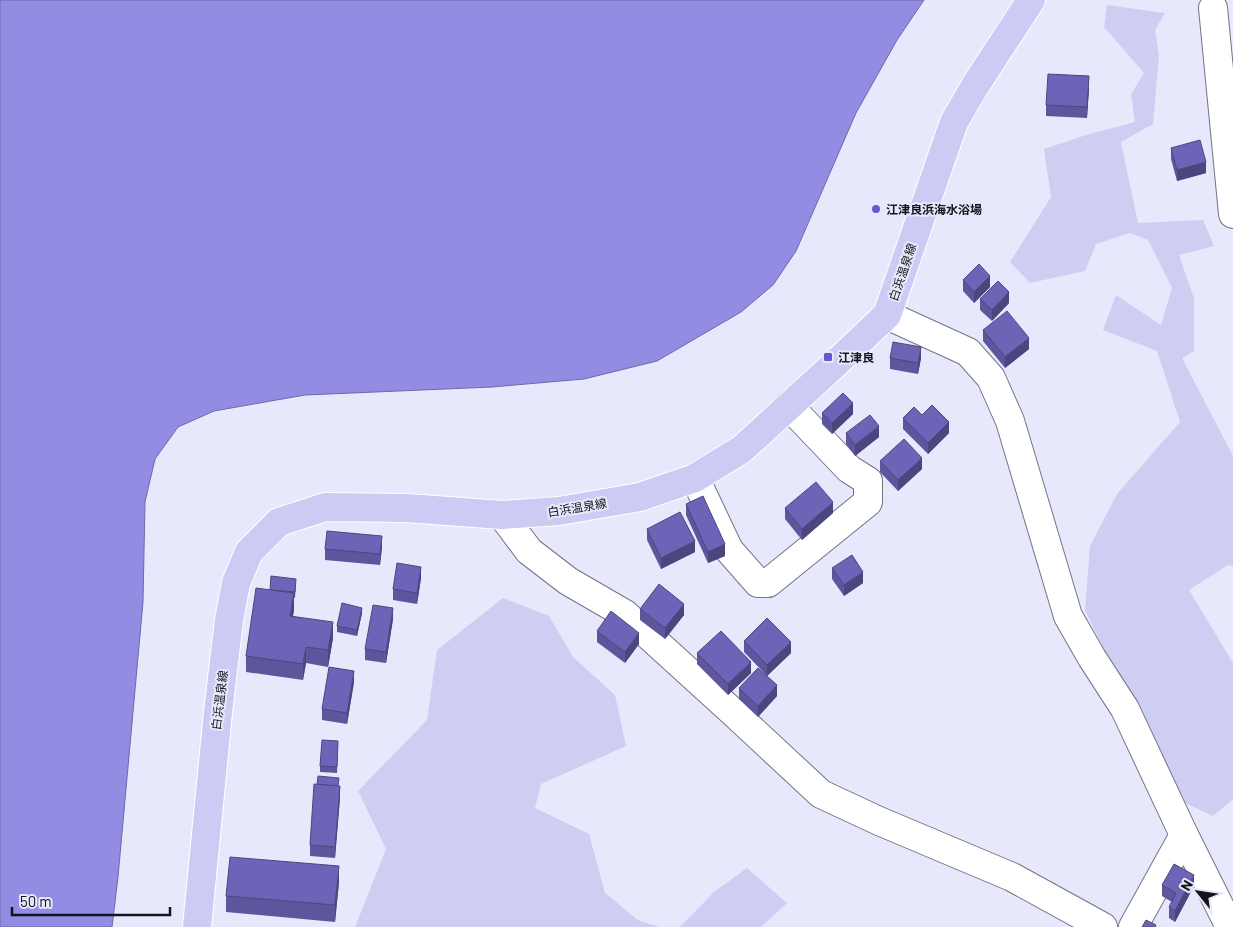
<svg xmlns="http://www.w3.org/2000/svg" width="1233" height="927" font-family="Barlow,'Noto Sans JP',sans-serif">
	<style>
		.green { fill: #cecef2 }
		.water { fill: #928de3; stroke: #6c69a7 }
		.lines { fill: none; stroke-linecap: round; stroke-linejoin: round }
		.minor-casing { stroke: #747485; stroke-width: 30 }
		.major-casing { stroke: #fff; stroke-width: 30 }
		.minor { stroke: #fff; stroke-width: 28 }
		.major { stroke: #cccbf3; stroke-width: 28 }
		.wall { fill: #5d569d }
		.shaded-wall { fill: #4c467f }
		.building { fill: #6c64b6; stroke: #4c467f }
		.poi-dot { fill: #6956d0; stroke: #e8e8fc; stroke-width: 2 }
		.labels { text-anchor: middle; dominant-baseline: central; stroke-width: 4; stroke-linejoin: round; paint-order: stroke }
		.poi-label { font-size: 12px; font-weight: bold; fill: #14141b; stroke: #e8e8fc; text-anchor: start }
		.street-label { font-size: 12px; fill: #14141b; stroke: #e8e8fc }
	</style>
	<rect width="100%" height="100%" fill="#e8e8fc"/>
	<!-- green -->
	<g class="green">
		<polygon points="1107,5 1165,13 1155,30 1159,56 1153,124 1121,142 1138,223 1203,220 1214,246 1179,255 1194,298 1194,351 1182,358 1233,456 1233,566 1228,565 1189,590 1233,663 1233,799 1213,816 1183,802 1118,678 1085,610 1090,546 1117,494 1180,422 1157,351 1103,330 1116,295 1161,325 1172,288 1148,240 1130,233 1096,244 1085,271 1030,283 1010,262 1051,197 1044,149 1086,135 1135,122 1131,94 1144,73 1104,27"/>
		<polygon points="503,598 549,616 573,657 615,695 626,746 541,784 535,808 589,834 605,893 638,920 660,927 355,927 386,849 358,791 427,720 437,650"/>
		<polygon points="747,868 787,903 761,927 680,927 714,892"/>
	</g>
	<!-- water -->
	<polygon class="water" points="0,0 924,0 897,40 856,113 796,251 773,285 741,312 657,361 584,379 492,387 305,395 214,411 178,427 155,459 145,502 143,602 118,877 112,927 0,927"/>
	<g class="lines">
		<!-- minor casing -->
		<g class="minor-casing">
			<g id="minor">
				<polyline points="1213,8 1233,214"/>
				<polyline points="887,315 968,352 991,378 1010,421 1068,616 1092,658 1125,709 1184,835 1230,927"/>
				<polyline points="695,478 729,550 758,583 768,583 868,502 868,481 849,469 789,406"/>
				<polyline points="502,515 529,551 568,581 625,614 736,715 821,794 879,821 1012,877 1103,927"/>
				<polyline points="1133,927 1184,835"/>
			</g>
		</g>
		<!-- major casing -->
		<g class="major-casing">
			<polyline id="major" points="197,927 218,712 229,620 236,583 249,552 279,522 325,507 407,508 502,515 559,511 640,497 695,478 742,449 835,364 887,315 954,122 975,86 1031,0"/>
		</g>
		<!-- minor -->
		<use href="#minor" class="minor"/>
		<!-- major -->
		<use href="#major" class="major"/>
	</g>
	<!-- wall -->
	<g class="wall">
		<polygon points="1089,88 1087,118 1046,116 1046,105"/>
		<polygon points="1171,148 1206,173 1177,181 1171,159"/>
		<polygon points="963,280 990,287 974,303 963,291"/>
		<polygon points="980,299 1009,303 992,321 980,310"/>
		<polygon points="983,330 1029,349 1005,368 983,341"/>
		<polygon points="890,358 921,358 918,374 890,369"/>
		<polygon points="822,413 853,414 832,434 822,424"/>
		<polygon points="922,415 949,433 928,454 903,429 903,418"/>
		<polygon points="846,433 879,437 855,456 846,444"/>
		<polygon points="880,461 922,469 898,491 880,472"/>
		<polygon points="686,504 725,556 708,563 686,515"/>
		<polygon points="785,508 833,513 802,540 785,519"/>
		<polygon points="647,529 695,552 661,569 647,540"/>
		<polygon points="382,547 380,565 325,560 325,549"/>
		<polygon points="832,568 863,583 844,596 832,579"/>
		<polygon points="421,578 417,604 393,600 393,589"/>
		<polygon points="296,584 295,598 294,598 294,610 293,616 333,638 328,667 306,663 303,680 246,672 246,656 270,590"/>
		<polygon points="640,609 684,615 665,639 640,620"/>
		<polygon points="362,613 357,636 337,632 337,626"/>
		<polygon points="393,619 386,663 365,660 365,649"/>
		<polygon points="597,631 639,644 625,663 597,642"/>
		<polygon points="744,641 791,653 767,676 744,652"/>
		<polygon points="697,653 751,673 728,695 697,664"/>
		<polygon points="354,682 347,724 322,720 322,709"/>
		<polygon points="739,688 777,696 758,717 739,699"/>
		<polygon points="338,741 337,773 320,772 320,766"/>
		<polygon points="339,786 340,797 335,858 310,856 310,845"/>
		<polygon points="339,882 335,922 226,912 226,896"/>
		<polygon points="1162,885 1194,886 1175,922 1169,918 1169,907 1172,902 1162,896"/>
	</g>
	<!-- shaded-wall -->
	<g class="shaded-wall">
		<polygon points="1089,76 1089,88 1087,118 1087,107"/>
		<polygon points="1206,162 1206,173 1177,181 1177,170"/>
		<polygon points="990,276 990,287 974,303 974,292"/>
		<polygon points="1009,292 1009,303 992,321 992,310"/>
		<polygon points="1029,338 1029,349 1005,368 1005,357"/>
		<polygon points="921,347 921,358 918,374 918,363"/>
		<polygon points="853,403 853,414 832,434 832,423"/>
		<polygon points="949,422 949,433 928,454 928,443"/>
		<polygon points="879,426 879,437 855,456 855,445"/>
		<polygon points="922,458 922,469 898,491 898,480"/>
		<polygon points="833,502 833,513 802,540 802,529"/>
		<polygon points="382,536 382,547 380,565 380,554"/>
		<polygon points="695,541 695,552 661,569 661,558"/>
		<polygon points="725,544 725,556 708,563 708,552"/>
		<polygon points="421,567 421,578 417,604 417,593"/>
		<polygon points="863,572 863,583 844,596 844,585"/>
		<polygon points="294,593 294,610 290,632 290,616"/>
		<polygon points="684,604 684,615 665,639 665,628"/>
		<polygon points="362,608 362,613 357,636 357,630"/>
		<polygon points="393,608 393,619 386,663 386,652"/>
		<polygon points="333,622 333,638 328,667 328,650"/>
		<polygon points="639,633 639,644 625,663 625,652"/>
		<polygon points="791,642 791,653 767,676 767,665"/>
		<polygon points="306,647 306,663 303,680 303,664"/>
		<polygon points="751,662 751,673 728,695 728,684"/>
		<polygon points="354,671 354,682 347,724 347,713"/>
		<polygon points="777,685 777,696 758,717 758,706"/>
		<polygon points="340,786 340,797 335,858 335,847"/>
		<polygon points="339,866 339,882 335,922 335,905"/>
		<polygon points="1194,875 1194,886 1175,922 1175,911"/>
	</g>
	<!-- building -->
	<g class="building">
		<polygon points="1048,74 1089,76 1087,107 1046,105"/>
		<polygon points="1200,140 1206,162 1177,170 1171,148"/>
		<polygon points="979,264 990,276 974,292 963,280"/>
		<polygon points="998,281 1009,292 992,310 980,299"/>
		<polygon points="1007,311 1029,338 1005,357 983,330"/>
		<polygon points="893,342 921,347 918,363 890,358"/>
		<polygon points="843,393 853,403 832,423 822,413"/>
		<polygon points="932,405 949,422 928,443 903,418 914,407 922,415"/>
		<polygon points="870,415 879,426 855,445 846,433"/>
		<polygon points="904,439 922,458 898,480 880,461"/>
		<polygon points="816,482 833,502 802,529 785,508"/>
		<polygon points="703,496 725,544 708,552 686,504"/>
		<polygon points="680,512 695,541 661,558 647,529"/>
		<polygon points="327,531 382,536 380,554 325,549"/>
		<polygon points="852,555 863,572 844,585 832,568"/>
		<polygon points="397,563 421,567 417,593 393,589"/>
		<polygon points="271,576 296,579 295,592 270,590"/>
		<polygon points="659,584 684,604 665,628 640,609"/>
		<polygon points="256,588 294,593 290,616 333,622 328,650 306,647 303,664 246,656"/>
		<polygon points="342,603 362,608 357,630 337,626"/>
		<polygon points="373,605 393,608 386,652 365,649"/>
		<polygon points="611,611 639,633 625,652 597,631"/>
		<polygon points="767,618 791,642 767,665 744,641"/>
		<polygon points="721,631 751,662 728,684 697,653"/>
		<polygon points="329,667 354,671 347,713 322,709"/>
		<polygon points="758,668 777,685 758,706 739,688"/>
		<polygon points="322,740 338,741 337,767 320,766"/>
		<polygon points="318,776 339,778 338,786 317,785"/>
		<polygon points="314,784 340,786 335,847 310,845"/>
		<polygon points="230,857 339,866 335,905 226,896"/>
		<polygon points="1174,864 1194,875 1175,911 1169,907 1176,893 1162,885"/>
		<polygon points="1146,920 1156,925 1155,927 1142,927"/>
	</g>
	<!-- markers -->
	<g class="poi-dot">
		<circle cx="876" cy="209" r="5"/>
		<rect x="823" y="352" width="10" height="10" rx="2.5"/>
	</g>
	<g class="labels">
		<!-- poi labels -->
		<g class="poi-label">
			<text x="886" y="209">江津良浜海水浴場</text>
			<text x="838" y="357">江津良</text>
		</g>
		<!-- street labels -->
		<g class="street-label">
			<text transform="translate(902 272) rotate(-71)">白浜温泉線</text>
			<text transform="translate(577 507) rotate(-9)">白浜温泉線</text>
			<text transform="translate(219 700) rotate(-83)">白浜温泉線</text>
		</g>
	</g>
	<!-- north arrow -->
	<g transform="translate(1198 892) rotate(300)" stroke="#e8e8fc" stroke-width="4" paint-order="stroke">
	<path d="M0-4L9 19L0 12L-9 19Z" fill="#14141b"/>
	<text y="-8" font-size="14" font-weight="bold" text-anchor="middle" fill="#14141b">N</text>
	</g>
	<!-- scale -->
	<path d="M12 907v8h158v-8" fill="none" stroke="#14141b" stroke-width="2.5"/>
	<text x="20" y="907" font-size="15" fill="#14141b" stroke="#e8e8fc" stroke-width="4" paint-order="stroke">50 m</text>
</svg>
